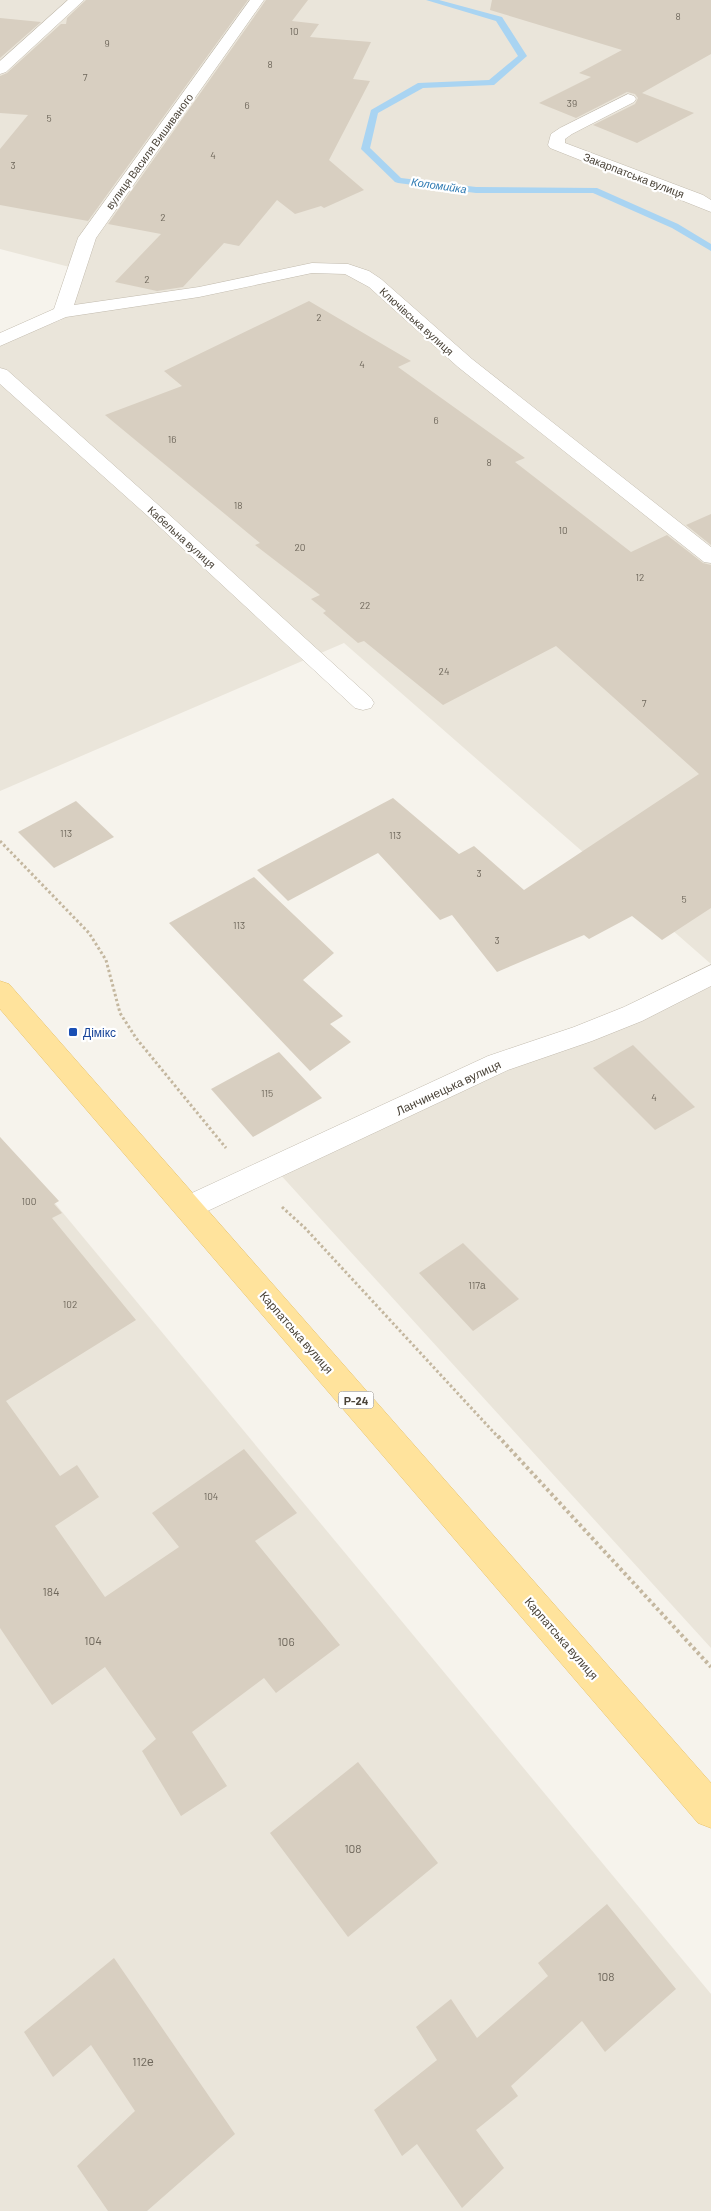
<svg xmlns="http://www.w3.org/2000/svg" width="711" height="2211" font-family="Barlow,sans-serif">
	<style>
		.residential { fill: #eae5da }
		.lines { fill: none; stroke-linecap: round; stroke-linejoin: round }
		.stream { fill: #a9d4f2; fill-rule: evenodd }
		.building { fill: #d8cfc1 }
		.minor-casing { stroke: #c2bbae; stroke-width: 1 }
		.major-casing { stroke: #e6c16a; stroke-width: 1 }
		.path-far1 { stroke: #c4b79f; stroke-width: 3; stroke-dasharray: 2.5 2.5; stroke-linecap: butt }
		.path { stroke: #c4b79f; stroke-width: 4; stroke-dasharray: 3 3; stroke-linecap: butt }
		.minor { fill: #fff; fill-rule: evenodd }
		.major { fill: #ffe39c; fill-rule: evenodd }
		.transit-dot { fill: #1a4fb4; stroke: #fff; stroke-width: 2 }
		.labels { text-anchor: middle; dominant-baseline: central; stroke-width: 4.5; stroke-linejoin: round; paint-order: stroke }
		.number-label { font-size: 10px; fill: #6e675b }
		.far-street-label { font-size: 11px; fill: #4b4439; stroke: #fff }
		.far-water-label { font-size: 11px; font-style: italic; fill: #2e7ab2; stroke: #fff }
		.shield { fill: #fff; stroke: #817c74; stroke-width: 1 }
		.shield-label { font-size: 11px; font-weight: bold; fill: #4b4439 }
		.transit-label { font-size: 12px; fill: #164399; stroke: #fff; text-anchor: start }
		.street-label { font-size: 12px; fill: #4b4439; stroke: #fff }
		.near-number-label { font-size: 12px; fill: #6e675b }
	</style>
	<rect width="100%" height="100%" fill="#f6f3ec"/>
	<!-- residential -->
	<g class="residential">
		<polygon points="0,0 711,0 711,964 344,643 0,791 0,344 61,320 85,271 0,249"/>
		<polygon points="711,981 711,1648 278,1172"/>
		<polygon points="0,1137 711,1994 711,2211 0,2211"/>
	</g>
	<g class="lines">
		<!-- stream -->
		<polygon class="stream" points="426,0 439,0 502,17 527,56 494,85 423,88 378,113 370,148 401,178 476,187 597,188 678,224 711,244 711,251 672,228 593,193 476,193 398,183 395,182 361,149 371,110 418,83 489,80 518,56 496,21"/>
	</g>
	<!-- building -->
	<g class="building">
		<polygon points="86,0 248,0 88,221 0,205 0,149 28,115 0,113 0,76 7,73 61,24 66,24 67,18"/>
		<polygon points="266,0 308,0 292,21 319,24 310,37 371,42 353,79 370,81 329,160 364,190 324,208 321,206 295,214 277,200 239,246 224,243 183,287 157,291 115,282 161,234 108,224"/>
		<polygon points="492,0 711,0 711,54 642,93 694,113 637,143 593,125 635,104 638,98 635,94 627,92 576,118 539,103 591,77 579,73 622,50 490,10"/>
		<polygon points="0,18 41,22 0,58"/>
		<polygon points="309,301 411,361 398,367 525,458 515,462 631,552 667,535 703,563 711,565 711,908 662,940 632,916 589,939 584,935 497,972 452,915 440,920 378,853 288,901 257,870 393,798 459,854 474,846 524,890 699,774 556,646 443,705 364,641 358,643 323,613 326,611 311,599 320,595 255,545 260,543 105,415 182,386 164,371"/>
		<polygon points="711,514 711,545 686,525"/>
		<polygon points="76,801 114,837 54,868 18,832"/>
		<polygon points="254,877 334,953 303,980 343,1016 330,1024 351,1042 310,1071 169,923"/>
		<polygon points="633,1045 695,1107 655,1130 593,1068"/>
		<polygon points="279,1052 322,1098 253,1137 211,1089"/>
		<polygon points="0,1137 59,1201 54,1204 62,1213 52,1218 136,1320 6,1401 60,1476 77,1465 99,1497 55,1526 105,1597 179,1547 152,1513 244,1449 297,1513 255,1541 340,1645 276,1693 264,1678 192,1732 227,1786 181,1816 142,1751 156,1739 105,1667 52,1705 0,1628"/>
		<polygon points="463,1243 519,1299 473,1331 419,1273"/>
		<polygon points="358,1762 438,1863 348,1937 270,1833"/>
		<polygon points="607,1904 676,1989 605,2052 582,2021 511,2086 518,2096 476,2130 504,2168 462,2208 417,2144 402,2156 374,2110 437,2060 416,2027 451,1999 477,2038 548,1976 538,1963"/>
		<polygon points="114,1958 235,2134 147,2211 108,2211 77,2166 135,2111 91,2045 53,2077 24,2032"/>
	</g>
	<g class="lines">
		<!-- minor casing -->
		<g class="minor-casing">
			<g id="minor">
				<polygon points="68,0 84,0 6,72 0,74 0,61"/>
				<polygon points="250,0 264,0 96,238 74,305 199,287 312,263 348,264 369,271 381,279 472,359 711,547 711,563 704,562 458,367 369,287 345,274 312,273 199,297 66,317 0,346 0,333 54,309 78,238"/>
				<polygon points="628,94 634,96 636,99 634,102 572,134 565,139 565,143 703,195 711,200 711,212 550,148 548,145 551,134 560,128"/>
				<polygon points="0,368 7,370 164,510 371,698 374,703 371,708 363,710 355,708 150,518 0,384"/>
				<polygon points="711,965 711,986 642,1021 592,1041 508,1070 199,1215 189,1219 179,1215 175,1207 179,1199 488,1056 574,1027 624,1007"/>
			</g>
		</g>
		<!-- major casing -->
		<g class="major-casing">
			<polygon id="major" points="0,981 9,984 711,1783 711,1828 698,1823 0,1009"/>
		</g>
		<!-- path-far1 -->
		<g class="path-far1">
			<polyline points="0,841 89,933 106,960 120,1013 136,1038 226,1148"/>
			<polyline points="282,1207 305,1228 499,1438"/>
		</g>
		<!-- path -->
		<polyline class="path" points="498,1436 711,1667"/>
		<!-- minor -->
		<use href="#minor" class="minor"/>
		<!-- major -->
		<use href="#major" class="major"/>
	</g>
	<!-- markers -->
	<rect class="transit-dot" x="68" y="1027" width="10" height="10" rx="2.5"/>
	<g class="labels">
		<!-- number labels -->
		<g class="number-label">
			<text x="678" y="16">8</text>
			<text x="294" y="31">10</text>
			<text x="107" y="43">9</text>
			<text x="270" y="64">8</text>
			<text x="85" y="77">7</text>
			<text x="572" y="103">39</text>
			<text x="247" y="105">6</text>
			<text x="49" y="118">5</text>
			<text x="213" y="155">4</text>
			<text x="13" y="165">3</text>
			<text x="163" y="217">2</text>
			<text x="147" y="279">2</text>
			<text x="319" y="317">2</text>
			<text x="362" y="364">4</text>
			<text x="436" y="420">6</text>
			<text x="172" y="439">16</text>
			<text x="489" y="462">8</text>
			<text x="238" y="505">18</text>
			<text x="563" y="530">10</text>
			<text x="300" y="547">20</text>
			<text x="640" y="577">12</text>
			<text x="365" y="605">22</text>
			<text x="444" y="671">24</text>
			<text x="644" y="703">7</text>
			<text x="66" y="833">113</text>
			<text x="395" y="835">113</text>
			<text x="479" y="873">3</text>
			<text x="684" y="899">5</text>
			<text x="239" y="925">113</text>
			<text x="497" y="940">3</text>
			<text x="267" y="1093">115</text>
			<text x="654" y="1097">4</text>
			<text x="29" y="1201">100</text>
			<text x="477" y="1285">117а</text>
			<text x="70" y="1304">102</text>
			<text x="211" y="1496">104</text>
		</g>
		<!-- far-street labels -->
		<g class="far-street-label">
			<text transform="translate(149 151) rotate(-54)">вулиця Василя Вишиваного</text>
			<text transform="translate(634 175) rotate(21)">Закарпатська вулиця</text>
			<text transform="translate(417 321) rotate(42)">Ключівська вулиця</text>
			<text transform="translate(182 537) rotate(42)">Кабельна вулиця</text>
		</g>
		<!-- far-water labels -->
		<g class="far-water-label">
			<text transform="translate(439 185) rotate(8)">Коломийка</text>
		</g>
		<!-- shield labels -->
		<rect class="shield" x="338.5" y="1391.5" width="35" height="17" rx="4"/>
		<g class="shield-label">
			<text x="356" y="1400">Р-24</text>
		</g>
		<!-- transit labels -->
		<g class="transit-label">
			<text x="83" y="1032">Дімікс</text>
		</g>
		<!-- street labels -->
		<g class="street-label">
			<text transform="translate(448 1087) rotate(-25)">Ланчинецька вулиця</text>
			<text transform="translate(297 1332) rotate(49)">Карпатська вулиця</text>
			<text transform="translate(562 1638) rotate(49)">Карпатська вулиця</text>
		</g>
		<!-- near-number labels -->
		<g class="near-number-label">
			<text x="51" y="1591">184</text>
			<text x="93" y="1640">104</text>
			<text x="286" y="1641">106</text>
			<text x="353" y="1848">108</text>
			<text x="606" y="1976">108</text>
			<text x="143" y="2061">112е</text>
		</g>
	</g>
</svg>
